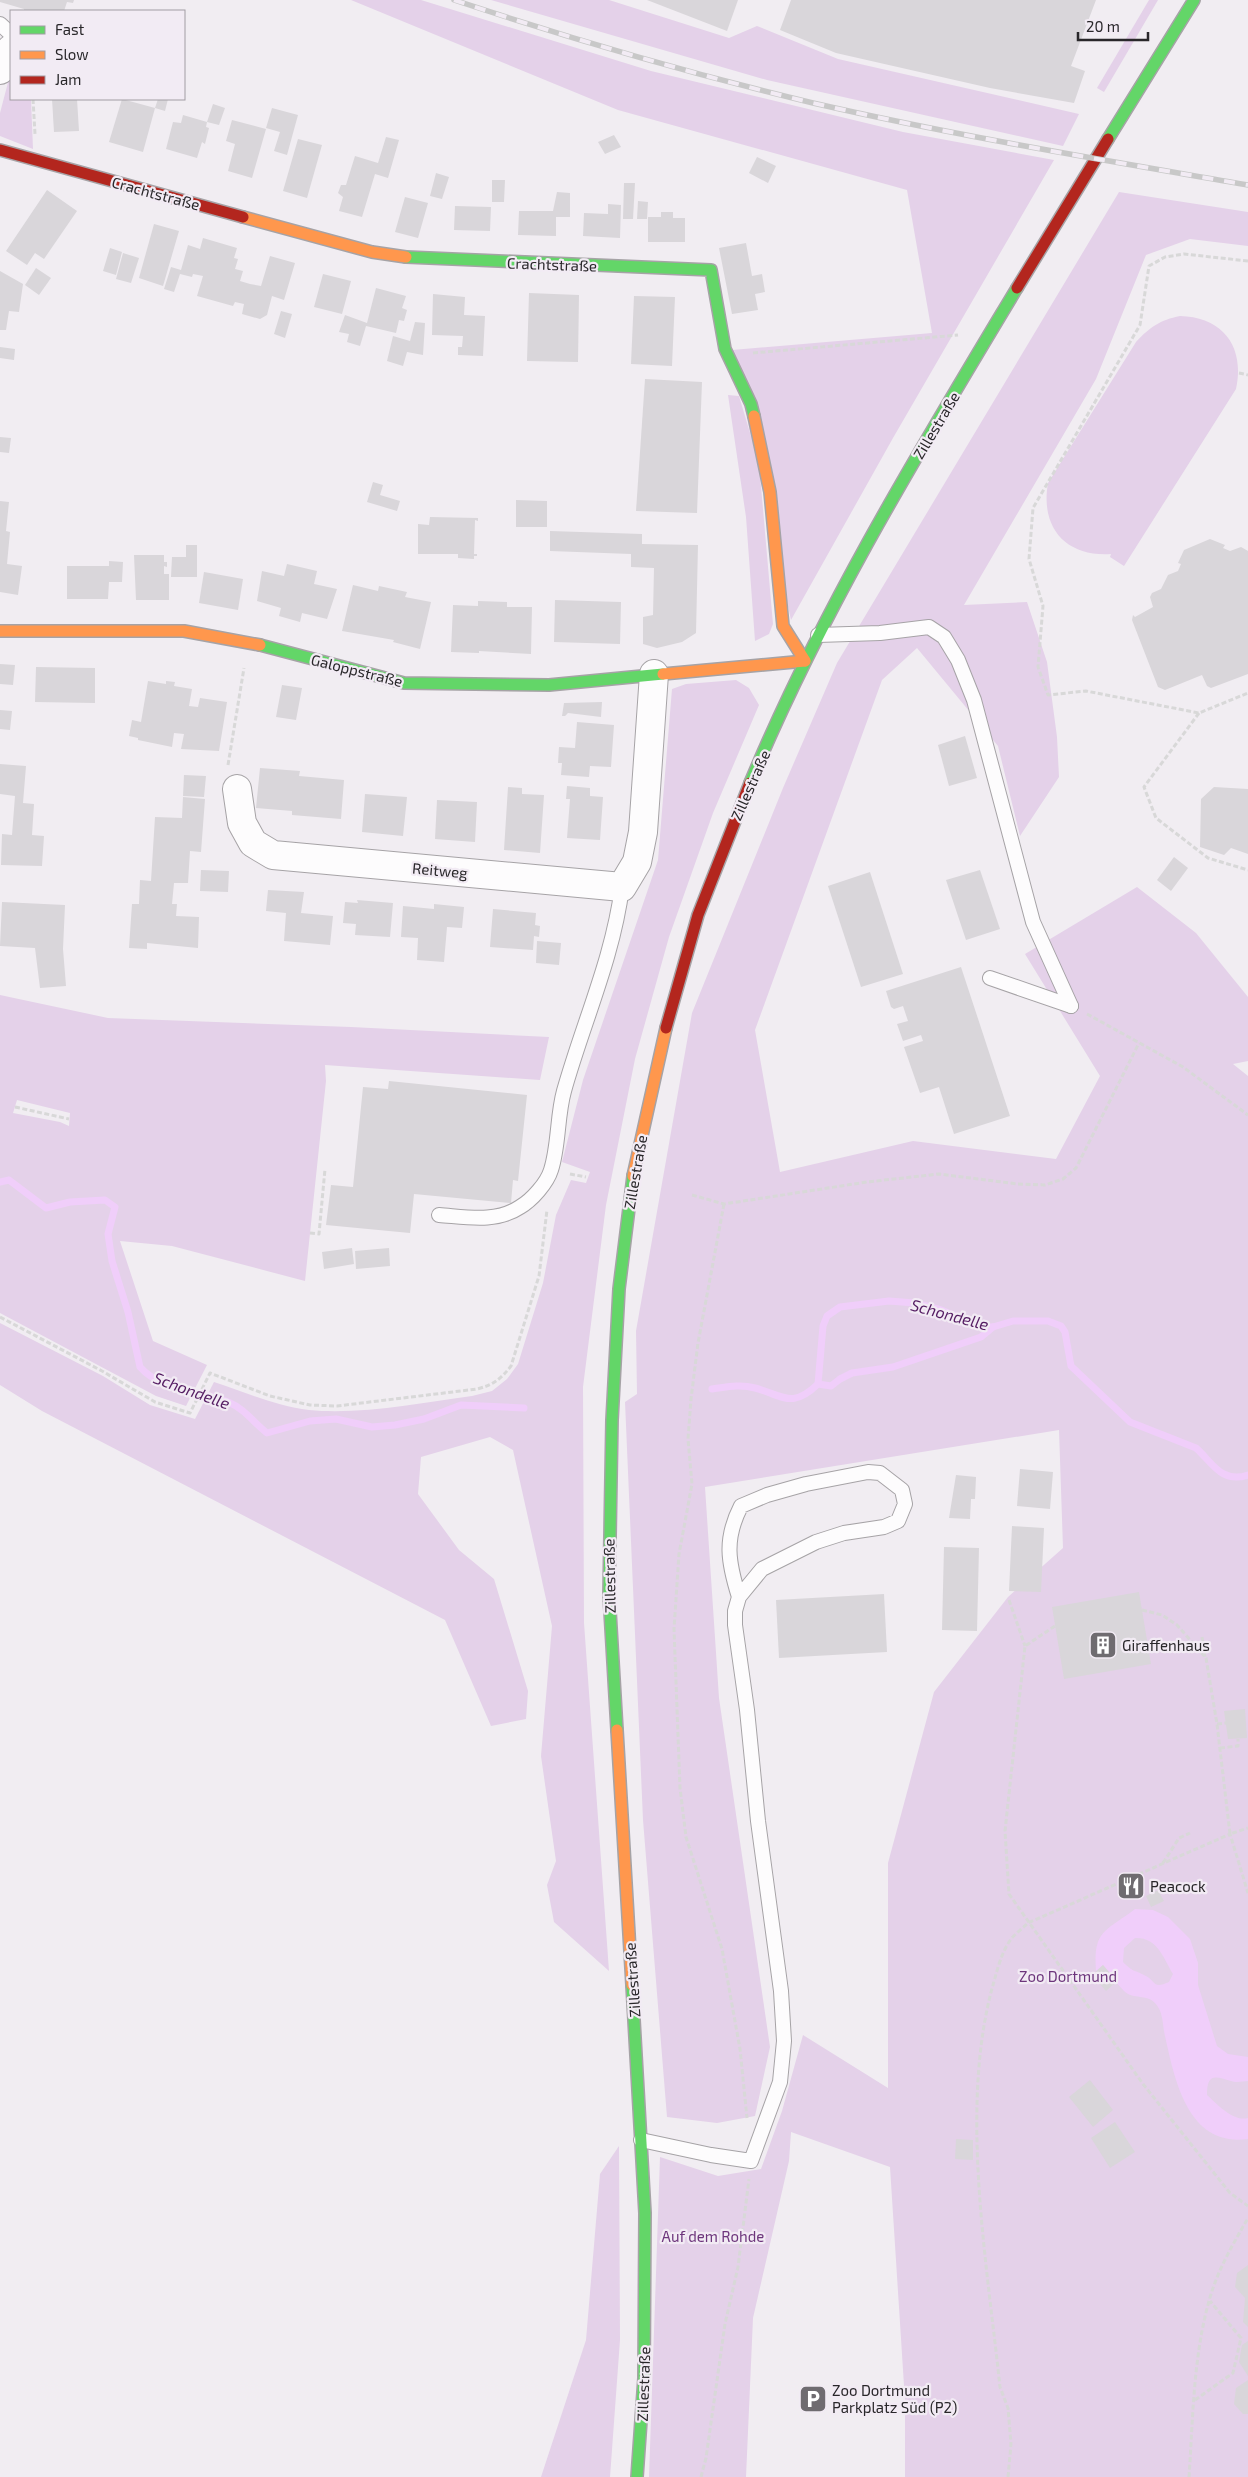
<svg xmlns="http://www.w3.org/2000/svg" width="1248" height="2477" font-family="'Exo 2',sans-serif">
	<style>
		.green { fill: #e4d1e9; fill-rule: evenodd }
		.water { fill: #f0cefa; fill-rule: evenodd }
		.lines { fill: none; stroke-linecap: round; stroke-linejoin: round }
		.stream { stroke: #f0cefa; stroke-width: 7 }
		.building { fill: #d9d6da }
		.lane-casing { stroke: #a6a3a6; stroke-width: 16 }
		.street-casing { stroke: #a6a3a6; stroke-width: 30 }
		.fast-casing { stroke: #a6a3a6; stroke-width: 14 }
		.slow-casing { stroke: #a6a3a6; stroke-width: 14 }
		.jam-casing { stroke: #a6a3a6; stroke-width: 14 }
		.path { stroke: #d8d8d8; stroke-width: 3; stroke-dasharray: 5 2.5; stroke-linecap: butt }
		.lane { stroke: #fdfcfd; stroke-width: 14 }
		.street { stroke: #fdfcfd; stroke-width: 28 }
		.fast { stroke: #63d668; stroke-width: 11 }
		.slow { stroke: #ff974d; stroke-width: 11 }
		.jam { stroke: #b3261e; stroke-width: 11 }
		.rail-casing { stroke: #c8c8c8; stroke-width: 5.5 }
		.rail { stroke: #f2ebf4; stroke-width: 4; stroke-dasharray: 11; stroke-linecap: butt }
		.labels { text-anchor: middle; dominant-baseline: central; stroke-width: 4.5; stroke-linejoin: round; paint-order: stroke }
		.street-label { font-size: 15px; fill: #29272a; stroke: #f2ebf4 }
		.poi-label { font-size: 15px; fill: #29272a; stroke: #f2ebf4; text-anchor: start }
		.park-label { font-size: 15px; fill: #6d357c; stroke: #f2ebf4 }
		.water-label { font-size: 16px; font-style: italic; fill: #551d63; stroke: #f2ebf4 }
	</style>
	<rect width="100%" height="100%" fill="#f1edf2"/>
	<!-- green -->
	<g class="green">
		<polygon points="351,0 421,0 651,71 903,132 1054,160 893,438 791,620 732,350 932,333 907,190 618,110"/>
		<polygon points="491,0 609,0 729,38 757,26 838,59 1079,114 1063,146 767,80"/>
		<polygon points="1149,0 1158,0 1104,92 1097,88"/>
		<polygon points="11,71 11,99 31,99 33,149 0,136 0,113"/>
		<polygon points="1119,192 1248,212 1248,246 1190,239 1146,255 1096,379 964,605 1027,602 1047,662 1057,737 1059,777 1020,836 998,746 917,648 882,680 755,1030 780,1172 913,1141 1056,1159 1100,1076 1025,954 1137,887 1196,933 1248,997 1248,1061 1233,1064 1248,1076 1248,2477 905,2477 905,2401 890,2167 791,2132 789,2161 753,2318 746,2477 649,2477 660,2157 718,2176 761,2169 782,2111 803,2035 888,2088 888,1863 934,1692 1008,1597 1063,1548 1059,1430 705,1487 719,1698 770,2047 755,2116 717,2123 667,2117 643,1820 625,1402 637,1394 636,1331 692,1013 783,788 837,663"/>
		<path d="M1180 316C1224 317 1245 348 1236 389L1124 566 1110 557 1111 554C1066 557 1040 528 1048 483L1136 342C1150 327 1160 320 1180 316Z"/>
		<polygon points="728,395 739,396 759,463 773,624 769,634 755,641 746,517"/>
		<path d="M736 680 749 688 759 705 713 813 669 937 635 1059 606 1205 583 1387 584 1623 609 1971 554 1922 547 1885 556 1861 541 1756 552 1626 513 1450 490 1437 421 1457 418 1494 459 1550 494 1579 528 1691 526 1719 491 1726 445 1620 42 1411 0 1385V1323L103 1376 150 1405 195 1419 214 1382C245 1392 276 1406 309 1410 359 1415 422 1403 472 1396L492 1391 507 1379 518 1364 543 1283 556 1215 571 1180 586 1183 590 1172 562 1162 583 1080 658 860 672 689 686 684Z"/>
		<path d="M0 995 108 1018 351 1027 549 1037 540 1080 325 1065 326 1081 305 1281 172 1246 120 1241 153 1341 207 1365 186 1406 156 1396 0 1313ZM17 1100 70 1113 69 1126 60 1122 13 1113Z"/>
		<polygon points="619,2146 620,2340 610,2477 541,2477 586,2340 600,2174"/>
	</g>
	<!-- water -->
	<path class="water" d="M1135 1909 1153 1910 1168 1917 1190 1939 1198 1963V1985L1217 2046 1228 2054 1248 2057V2081C1243 2081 1236 2083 1231 2081 1215 2076 1207 2073 1207 2095 1217 2104 1233 2122 1248 2118V2139C1188 2147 1175 2081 1165 2036 1163 2028 1163 2014 1158 2007 1151 1994 1138 1999 1128 1994 1121 1990 1109 1972 1103 1965L1096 1971C1093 1930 1105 1932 1135 1909ZM1135 1938C1157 1937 1163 1957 1173 1974L1169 1982C1152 1990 1156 1980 1144 1975 1133 1969 1134 1973 1123 1962L1124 1948Z"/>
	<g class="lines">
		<!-- stream -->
		<g class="stream">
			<path d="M0 1182 9 1180 46 1208 70 1202 105 1200 115 1207 108 1234 112 1261 128 1312 140 1367C161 1391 200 1390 228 1402 245 1409 253 1422 267 1433L310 1421 336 1419 372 1427 395 1425 424 1419 461 1405 524 1408"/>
			<polyline points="818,1384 831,1386 840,1379 852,1373 893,1367 981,1337 993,1327"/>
			<path d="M712 1389C727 1387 740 1384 755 1388 784 1396 792 1409 818 1384L823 1326 827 1316 840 1307 889 1301 915 1303 941 1310 983 1327H993L1013 1321H1048L1061 1326 1065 1332 1071 1366 1130 1422 1196 1448C1212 1462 1221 1484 1248 1475"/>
		</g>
	</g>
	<!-- building -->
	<g class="building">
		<polygon points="0,0 74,0 73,3 67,2 64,11 24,11 24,9 0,2"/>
		<polygon points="647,0 738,0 727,31"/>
		<polygon points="791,0 1096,0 1071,66 1085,71 1074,103 990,88 836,53 780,30"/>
		<polygon points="52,99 77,99 79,131 54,132"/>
		<polygon points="122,99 155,108 143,152 109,142"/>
		<polygon points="158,99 168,99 165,111 155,108"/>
		<polygon points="213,104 225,108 219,125 207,122"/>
		<polygon points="272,108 298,115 287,155 274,151 280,132 266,128"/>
		<polygon points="183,115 207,122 206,127 209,128 205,144 202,142 197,158 166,149 173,122 181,123"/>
		<polygon points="232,120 266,129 252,178 228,171 235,144 226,141"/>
		<polygon points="614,135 621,147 605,154 598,142"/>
		<polygon points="386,137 399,140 388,178 375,174 362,217 339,211 343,197 338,193 341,185 346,185 355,156 378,163"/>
		<polygon points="298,139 322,145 307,198 283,191"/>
		<polygon points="757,157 776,166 768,183 749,173"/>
		<polygon points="436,173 449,177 442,199 430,196"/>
		<polygon points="492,180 505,180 504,202 492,202"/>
		<polygon points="624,183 635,183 633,219 623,219"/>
		<polygon points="47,190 77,211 44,259 35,253 27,265 6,251"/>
		<polygon points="557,192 570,193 570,217 556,217 556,236 518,235 519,211 553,211"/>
		<polygon points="405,197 428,203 418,238 395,232"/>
		<polygon points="638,201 648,202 647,219 637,219"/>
		<polygon points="608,204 621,205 620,238 583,236 584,213 608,214"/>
		<polygon points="455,206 491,207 490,231 454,230"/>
		<polygon points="661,212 673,212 673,218 685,218 685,242 648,242 648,217 661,217"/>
		<polygon points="154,224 179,231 163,286 139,278"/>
		<polygon points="203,238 237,248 234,258 238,259 235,269 243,271 240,281 250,284 261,286 270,256 295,263 284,300 272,296 267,315 260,319 242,314 244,304 235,302 233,306 197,296 203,276 193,274 192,277 180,274 174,292 164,289 171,267 181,270 188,245 200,249"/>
		<polygon points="746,243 752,276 762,274 765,292 755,294 758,310 732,314 719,248"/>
		<polygon points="110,248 122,252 116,275 103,271"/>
		<polygon points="123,253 139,258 131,283 116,279"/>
		<polygon points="36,268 51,278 39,295 25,285"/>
		<polygon points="0,271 23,284 19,312 9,311 6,330 0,330"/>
		<polygon points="323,274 351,281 342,314 314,307"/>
		<polygon points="376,288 406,296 402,308 407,310 404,321 399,320 396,333 366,326 360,346 347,342 349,334 339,332 345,315 367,323"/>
		<polygon points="529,293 579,295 578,362 527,361"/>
		<polygon points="433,294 465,297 464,315 485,316 483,356 458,355 458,347 462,347 463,336 432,335"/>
		<polygon points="634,296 675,297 672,366 631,364"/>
		<polygon points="281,311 292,314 285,338 274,334"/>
		<polygon points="415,322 425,323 423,355 407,352 403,366 387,361 393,336 410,341"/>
		<polygon points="0,347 15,349 14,360 0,358"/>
		<polygon points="645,379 702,382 697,513 636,511"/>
		<polygon points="0,437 11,438 9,453 0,452"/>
		<polygon points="373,482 383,485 380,495 400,501 397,511 367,502"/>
		<polygon points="516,500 547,501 547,527 516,527"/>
		<polygon points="0,501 9,502 6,531 10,532 7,564 22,566 18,595 0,592"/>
		<polygon points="430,517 478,518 478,521 475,520 474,554 477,554 477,556 474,556 474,559 458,558 458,554 418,554 418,524 429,525"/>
		<polygon points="550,531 642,534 642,544 698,545 696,633 682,642 657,648 643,644 643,617 653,615 654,568 631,567 631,554 550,551"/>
		<polygon points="1210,539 1225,545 1223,548 1230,551 1241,547 1248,551 1248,674 1211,688 1207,686 1202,675 1165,690 1158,687 1132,620 1133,615 1135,617 1153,607 1150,597 1152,593 1161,589 1168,575 1178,571 1181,564 1178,563 1184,550"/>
		<polygon points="186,545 197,545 197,577 171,577 172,557 186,557"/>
		<polygon points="134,555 164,555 164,562 167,562 167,567 164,566 164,574 169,574 169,600 136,600"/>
		<polygon points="109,561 123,562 122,582 109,582 108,599 67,599 67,566 109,566"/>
		<polygon points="287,564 317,571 314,584 337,589 327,619 302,613 300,622 279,616 281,608 257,601 262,571 284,576"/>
		<polygon points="204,572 243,579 238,610 199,603"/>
		<polygon points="353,585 378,591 379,586 407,592 405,597 431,602 420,649 393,642 394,640 342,631"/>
		<polygon points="555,600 621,602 620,644 554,642"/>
		<polygon points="478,601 507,602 507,607 532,607 531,654 479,651 479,653 451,652 453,605 478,606"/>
		<polygon points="0,664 15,665 13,685 0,684"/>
		<polygon points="36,667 95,668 95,703 35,702"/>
		<polygon points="148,681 166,684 166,681 175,682 174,686 192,689 189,706 198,707 200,698 227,702 219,751 181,749 184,734 174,733 172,747 138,740 138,738 129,736 132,720 141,722"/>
		<polygon points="282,685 302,688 296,720 276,717"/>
		<polygon points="602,702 601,717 568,713 565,716 562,716 564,703"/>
		<polygon points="0,710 12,711 10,730 0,729"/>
		<polygon points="577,722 614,725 611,767 590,766 589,777 561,775 562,763 558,763 559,747 575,748"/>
		<polygon points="965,736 977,778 949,786 938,745"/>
		<polygon points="0,764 26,766 23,803 34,804 32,835 44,836 42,866 1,865 2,834 12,835 15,796 0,794"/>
		<polygon points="260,768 300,771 299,776 344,780 341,819 292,815 292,811 256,808"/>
		<polygon points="184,775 206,776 204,797 183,796"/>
		<polygon points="567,786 590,788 590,796 603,797 600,840 567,838 570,799 566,799"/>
		<polygon points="508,787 522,788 522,794 544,795 540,853 504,850"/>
		<polygon points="1214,787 1248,789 1248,854 1231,848 1224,855 1200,847 1201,799"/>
		<polygon points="365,794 407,797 403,836 362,832"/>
		<polygon points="183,797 205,799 201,852 190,851 188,883 174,883 172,904 177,904 176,916 199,917 198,948 147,943 147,949 129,948 132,904 139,904 140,880 151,881 155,817 182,818"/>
		<polygon points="437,800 477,802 475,842 435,839"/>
		<polygon points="1174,857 1188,868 1171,891 1157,880"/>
		<polygon points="201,870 229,871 228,892 200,891"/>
		<polygon points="980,870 1000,929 966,940 946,880"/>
		<polygon points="870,872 903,974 861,987 828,886"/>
		<polygon points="268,890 304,892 301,913 333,916 330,945 284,941 286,913 266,911"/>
		<polygon points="357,900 393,903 390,937 355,935 356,924 343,923 345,902 358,903"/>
		<polygon points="2,902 65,905 63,949 66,986 40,988 35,948 0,946"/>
		<polygon points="434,904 464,907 462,928 447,927 444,962 417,960 418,938 401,937 403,906 434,909"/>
		<polygon points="493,909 536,913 535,925 540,926 539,937 534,936 533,950 490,947"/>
		<polygon points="537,941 561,943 559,965 536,963"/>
		<polygon points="961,967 1010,1116 954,1134 939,1087 920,1093 904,1047 923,1041 921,1035 903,1041 897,1024 908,1021 903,1006 894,1009 891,1007 886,991"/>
		<polygon points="389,1081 527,1095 518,1181 513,1180 511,1203 414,1194 410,1233 326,1225 331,1185 353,1187 363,1087 388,1089"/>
		<polygon points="352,1248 354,1264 324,1269 322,1252"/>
		<polygon points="389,1248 390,1266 356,1269 355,1251"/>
		<polygon points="1020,1469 1053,1472 1050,1509 1017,1506"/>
		<polygon points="956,1475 976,1477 975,1499 971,1499 970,1519 949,1518"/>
		<polygon points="1012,1526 1044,1528 1041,1592 1009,1591"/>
		<polygon points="944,1547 979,1548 977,1631 942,1630"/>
		<polygon points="1139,1592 1151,1664 1064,1679 1052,1607"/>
		<polygon points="884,1594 887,1652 779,1658 776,1600"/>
		<polygon points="1245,1709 1247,1738 1228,1739 1224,1711"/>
		<polygon points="1158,1890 1164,1901 1151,1907 1146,1896"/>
		<polygon points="1103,1965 1117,1981 1106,1991 1092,1975"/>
		<polygon points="1090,2080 1113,2110 1093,2127 1069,2097"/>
		<polygon points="1115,2122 1135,2152 1110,2168 1091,2138"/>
		<polygon points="956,2139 973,2140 973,2160 955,2159"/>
		<polygon points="1248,2265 1248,2327 1243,2322 1245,2298 1235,2287 1237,2273"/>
		<polygon points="1248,2341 1248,2376 1239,2362 1242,2345"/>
		<polygon points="1248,2380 1248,2414 1243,2414 1234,2404 1236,2388"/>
	</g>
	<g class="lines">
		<!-- lane casing -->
		<g class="lane-casing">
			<g id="lane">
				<polyline points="0,24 11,34"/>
				<polyline points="818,635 880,633 929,627 944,637 958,660 974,700 1033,922 1071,1006"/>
				<polyline points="990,978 1071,1006"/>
				<path d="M439 1215C467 1217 496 1223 520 1207 532 1200 547 1183 551 1170 559 1145 557 1116 564 1091 583 1023 613 958 622 887"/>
				<path d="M641 2140 711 2155 751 2161 780 2082 784 2041 781 1991 758 1821 747 1710 735 1625V1611L739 1597 762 1569 816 1542 844 1533 884 1527 898 1521 905 1504 902 1490 880 1473 868 1472 806 1484 767 1495 741 1506C724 1539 728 1562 739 1597"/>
			</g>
		</g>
		<!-- street casing -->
		<g class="street-casing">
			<g id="street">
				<polyline points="0,70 3,57 11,49"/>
				<polyline points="237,789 242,823 253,843 273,855 622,887 637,862 643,832 654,674"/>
			</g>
		</g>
		<!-- fast casing -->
		<g class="fast-casing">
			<g id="fast">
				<polyline points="1108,139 1194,0"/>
				<polyline points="406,257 711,270 725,349 751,404 754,416"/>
				<polyline points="260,645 404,683 549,685 663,674"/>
				<path d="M750 783C822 610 921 448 1017 288"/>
				<polyline points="617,1730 609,1594 612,1420 619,1289 633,1176"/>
				<polyline points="632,1985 645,2213 644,2378 637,2477"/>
			</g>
		</g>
		<!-- slow casing -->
		<g class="slow-casing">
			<g id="slow">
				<polyline points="243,217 372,252 406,257"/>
				<polyline points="754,416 770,492 783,626 805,661"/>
				<polyline points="0,631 184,631 260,645"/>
				<polyline points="663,674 805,661"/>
				<polyline points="633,1176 666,1028"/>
				<polyline points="617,1730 632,1985"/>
			</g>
		</g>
		<!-- jam casing -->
		<g class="jam-casing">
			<g id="jam">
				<polyline points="0,150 243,217"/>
				<polyline points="1017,288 1108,139"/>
				<polyline points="666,1028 698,915 750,783"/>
			</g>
		</g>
		<!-- path -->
		<g class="path">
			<polyline points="33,99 35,134"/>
			<polyline points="1248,261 1184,254 1165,257 1149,266 1140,325 1033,508 1029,559 1043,606 1038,667 1048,695 1086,691 1199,713 1248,693"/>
			<polyline points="753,353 958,335"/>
			<polyline points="1239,373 1248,375"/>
			<polyline points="1199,713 1144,787 1156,818 1208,858 1248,870"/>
			<polyline points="228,765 244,668"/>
			<polyline points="1087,1014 1183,1067 1248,1115"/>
			<polyline points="15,1107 69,1119"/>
			<polyline points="570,1174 586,1177"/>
			<polyline points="692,1195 724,1204 867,1182 939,1174 1018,1184 1045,1185 1063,1179 1076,1168 1139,1043"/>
			<polyline points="724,1204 698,1343 691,1399 688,1439 692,1484 679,1554 674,1629 680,1788 686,1837 722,1949 740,2049 747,2118"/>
			<polyline points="310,1233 319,1234 325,1169"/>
			<path d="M0 1317 102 1371 155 1402 190 1413 210 1373 270 1396 310 1405 337 1406 477 1389C493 1385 501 1379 511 1366L539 1276 547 1210"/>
			<polyline points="1009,1600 1025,1646"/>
			<polyline points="1142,1610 1162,1615 1177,1625 1206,1658 1217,1724 1230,1834 1248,1828"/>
			<polyline points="1055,1626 1025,1646 1005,1831 1009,1894 1143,2084 1230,2193 1248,2206"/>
			<polyline points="1202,1637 1205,1657"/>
			<polyline points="1217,1724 1226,1723"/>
			<polyline points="1220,1748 1238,1746 1238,1739"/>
			<polyline points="1163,1863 1179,1838 1190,1833"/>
			<polyline points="1195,2400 1233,2373 1241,2338 1210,2301"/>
			<polyline points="701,2477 706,2458 725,2324 738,2267 749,2179"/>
			<path d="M1008 2477 1011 2444 1008 2408 1000 2387C987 2263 959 2106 993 1985 997 1971 1001 1954 1009 1942 1013 1935 1022 1929 1028 1923L1230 1834 1248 1893"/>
			<path d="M1189 2477C1193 2419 1193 2358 1209 2301 1217 2271 1233 2244 1248 2218"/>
		</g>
		<!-- lane -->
		<use href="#lane" class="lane"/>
		<!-- street -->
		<use href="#street" class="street"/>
		<!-- fast -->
		<use href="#fast" class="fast"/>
		<!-- slow -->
		<use href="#slow" class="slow"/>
		<!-- jam -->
		<use href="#jam" class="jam"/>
		<!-- rail casing -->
		<g class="rail-casing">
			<path id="rail" d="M454 0C572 39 692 74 813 103 957 136 1103 160 1248 185"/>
		</g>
		<!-- rail -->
		<use href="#rail" class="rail"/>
	</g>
	<!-- icons -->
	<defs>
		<g id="building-square" transform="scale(1.4375)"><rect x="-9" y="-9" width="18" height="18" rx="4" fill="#6f6c70" stroke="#f2ebf4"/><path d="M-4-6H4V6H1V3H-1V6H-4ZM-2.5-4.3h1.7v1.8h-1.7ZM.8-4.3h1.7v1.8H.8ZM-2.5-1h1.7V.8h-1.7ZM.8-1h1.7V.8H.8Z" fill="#fff"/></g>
		<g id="restaurant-square" transform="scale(1.4375)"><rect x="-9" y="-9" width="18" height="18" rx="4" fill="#6f6c70" stroke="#f2ebf4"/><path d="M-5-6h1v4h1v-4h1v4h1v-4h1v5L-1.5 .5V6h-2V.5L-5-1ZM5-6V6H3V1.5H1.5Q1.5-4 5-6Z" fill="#fff"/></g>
		<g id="parking-square" transform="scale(1.4375)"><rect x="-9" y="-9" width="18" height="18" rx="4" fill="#6f6c70" stroke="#f2ebf4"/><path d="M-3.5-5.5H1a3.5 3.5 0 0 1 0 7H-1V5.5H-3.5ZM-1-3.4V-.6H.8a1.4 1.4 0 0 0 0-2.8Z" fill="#fff"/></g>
	</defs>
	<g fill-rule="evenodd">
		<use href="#building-square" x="1103" y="1645"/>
		<use href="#restaurant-square" x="1131" y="1886"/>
		<use href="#parking-square" x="813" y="2399"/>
	</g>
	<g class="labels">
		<!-- street labels -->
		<g class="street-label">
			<text transform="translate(156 193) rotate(15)">Crachtstraße</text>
			<text transform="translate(552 264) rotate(2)">Crachtstraße</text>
			<text transform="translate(936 425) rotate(-59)">Zillestraße</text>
			<text transform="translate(357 670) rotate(14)">Galoppstraße</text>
			<text transform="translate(750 785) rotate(-66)">Zillestraße</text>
			<text transform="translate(440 870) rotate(5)">Reitweg</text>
			<text transform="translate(635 1172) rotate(-80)">Zillestraße</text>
			<text transform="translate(609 1576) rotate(-91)">Zillestraße</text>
			<text transform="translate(632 1980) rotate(-94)">Zillestraße</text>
			<text transform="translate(643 2384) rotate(-88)">Zillestraße</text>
		</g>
		<!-- poi labels -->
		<g class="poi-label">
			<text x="1122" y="1645">Giraffenhaus</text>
			<text x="1150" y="1886">Peacock</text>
			<text x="832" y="2390">Zoo Dortmund<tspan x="832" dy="17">Parkplatz Süd (P2)</tspan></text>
		</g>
		<!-- park labels -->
		<g class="park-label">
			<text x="1068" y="1976">Zoo Dortmund</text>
			<text x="713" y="2236">Auf dem Rohde</text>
		</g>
		<!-- water labels -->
		<g class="water-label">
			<text transform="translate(950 1314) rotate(15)">Schondelle</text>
			<text transform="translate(192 1390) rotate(20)">Schondelle</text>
		</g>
	</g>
	<!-- legend -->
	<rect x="10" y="10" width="175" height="90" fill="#f2ebf4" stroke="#a29da3"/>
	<rect x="20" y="26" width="25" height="8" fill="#63d668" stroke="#a29da3"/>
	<text x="55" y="35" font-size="15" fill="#29272a">Fast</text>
	<rect x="20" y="51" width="25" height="8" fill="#ff974d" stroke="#a29da3"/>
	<text x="55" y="60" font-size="15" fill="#29272a">Slow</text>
	<rect x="20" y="76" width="25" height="8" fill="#b3261e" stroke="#a29da3"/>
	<text x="55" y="85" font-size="15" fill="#29272a">Jam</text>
	<!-- scale -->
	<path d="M1078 32v8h70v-8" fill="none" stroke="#29272a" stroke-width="2.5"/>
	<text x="1086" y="32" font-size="15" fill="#29272a" stroke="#f2ebf4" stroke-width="4" paint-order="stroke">20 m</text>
</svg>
